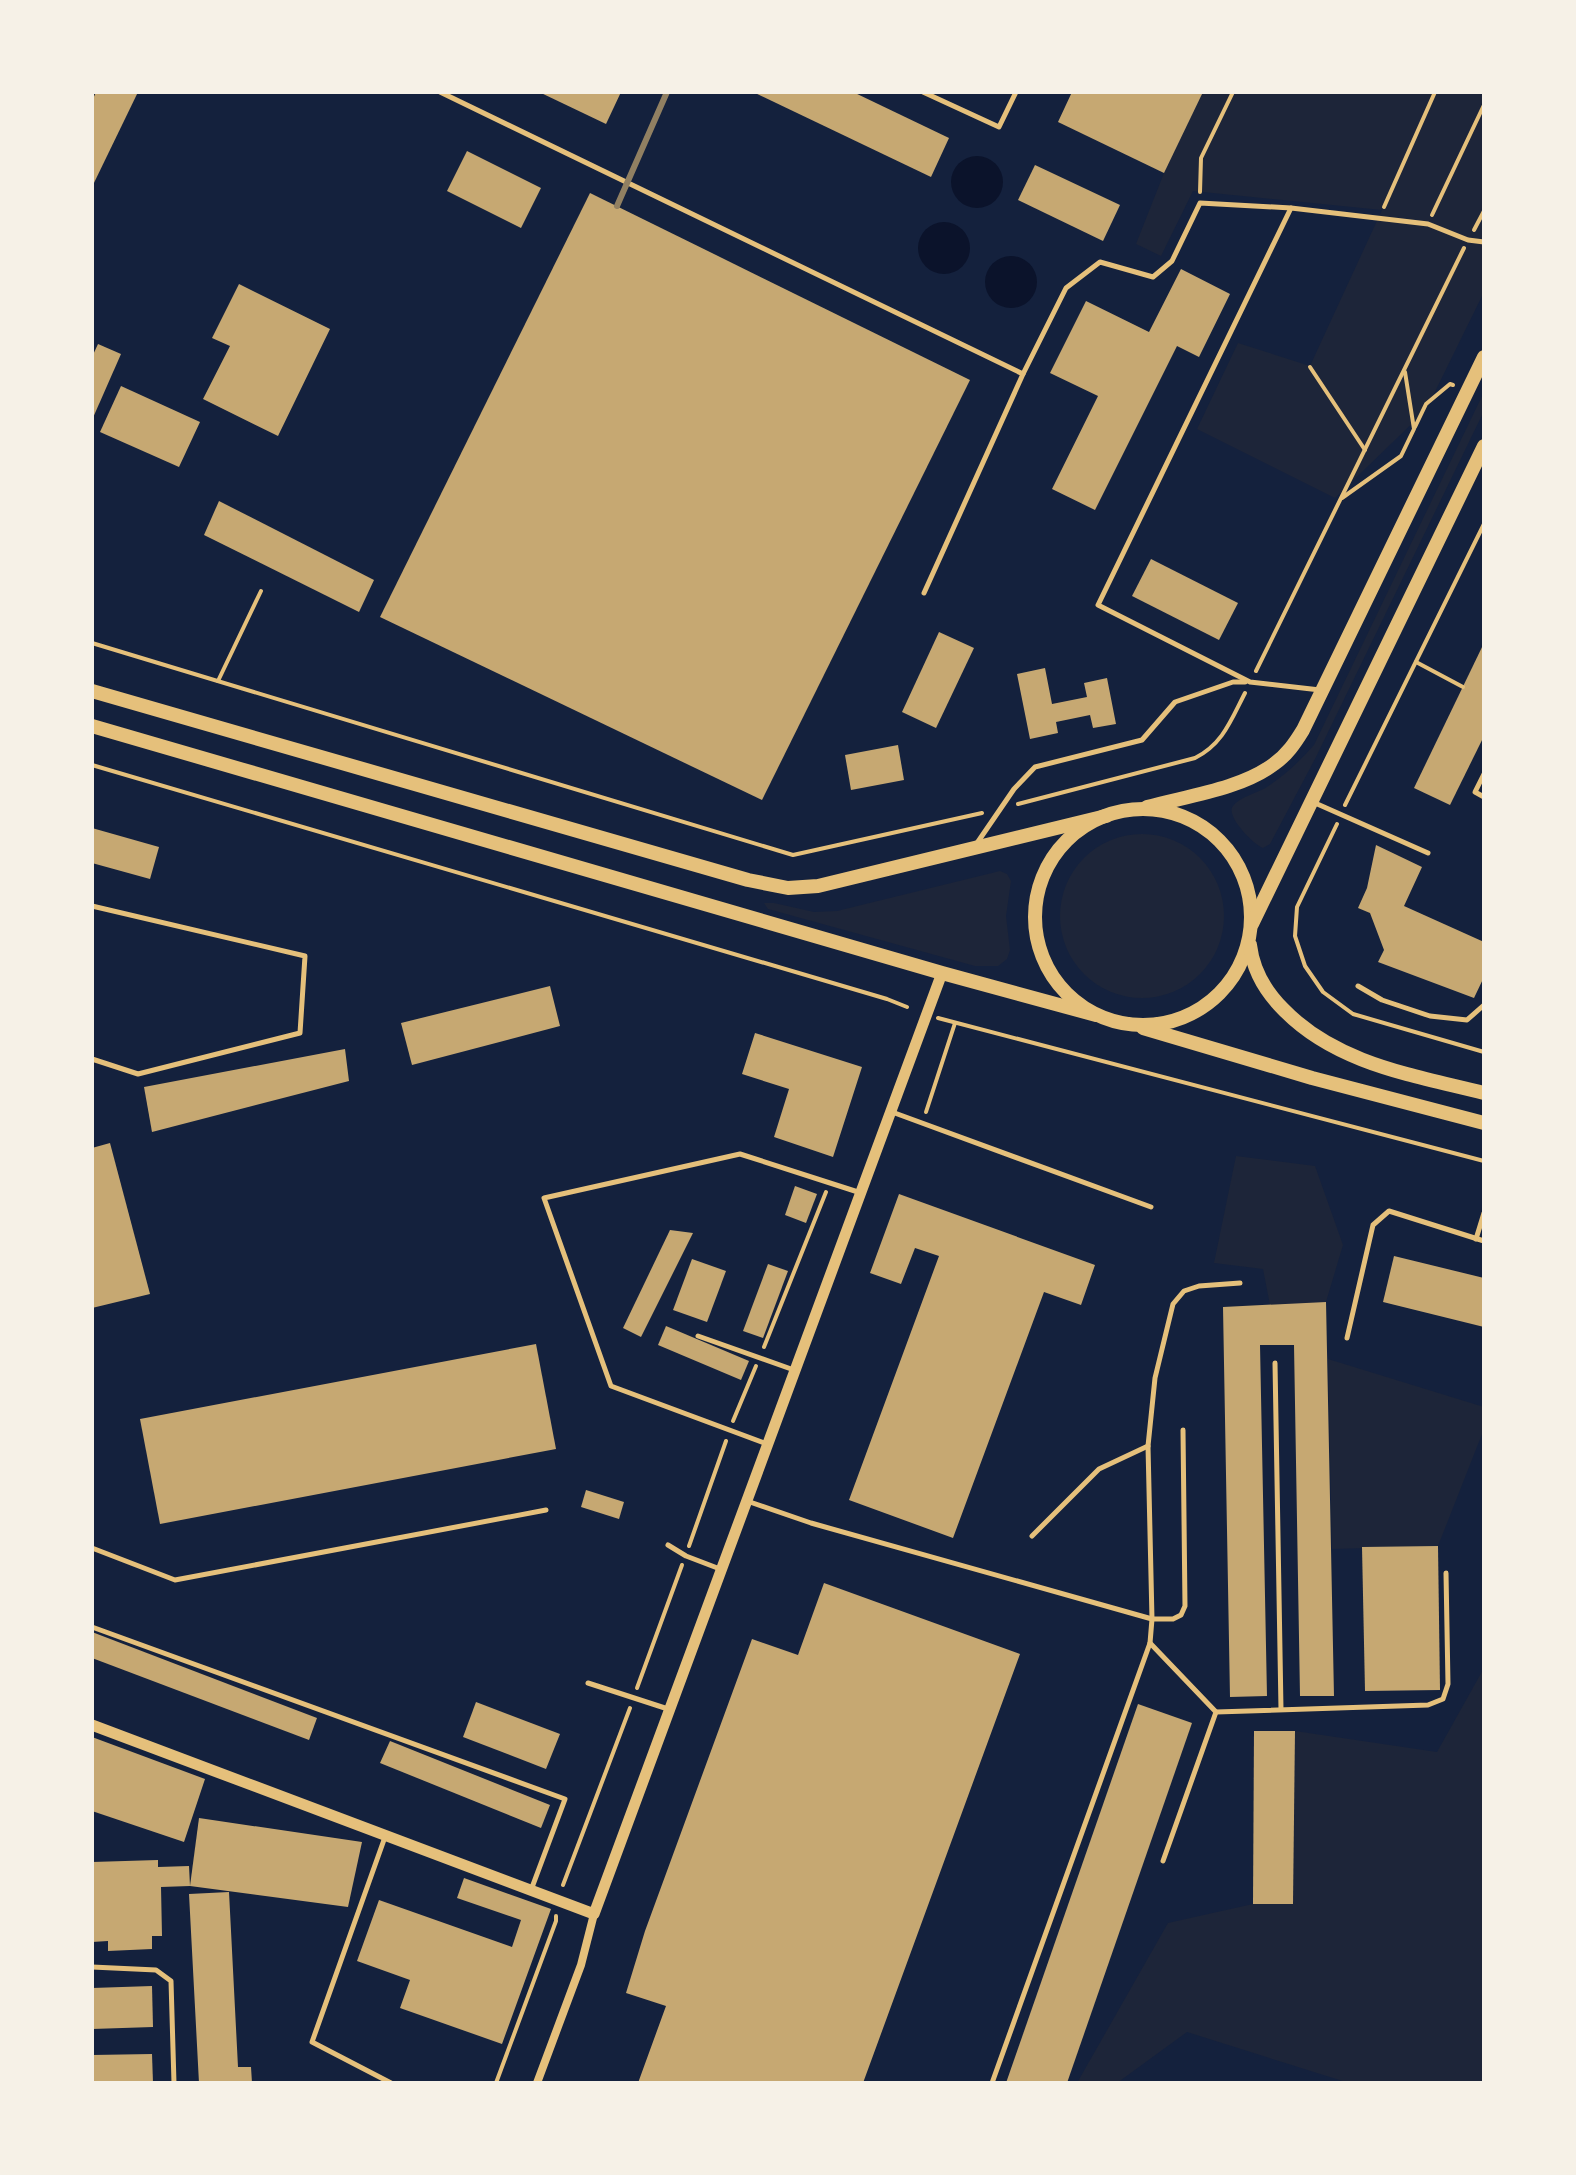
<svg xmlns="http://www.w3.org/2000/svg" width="1576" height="2175" font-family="'PT Sans',sans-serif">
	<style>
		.green { fill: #1d2539 }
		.water { fill: #0b132b }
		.building { fill: #c6a872 }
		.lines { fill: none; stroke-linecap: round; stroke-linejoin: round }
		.path { stroke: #e5c07b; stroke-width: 4 }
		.service { stroke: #e5c07b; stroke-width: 5 }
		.minor { stroke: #e5c07b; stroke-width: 8 }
		.tertiary { stroke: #e5c07b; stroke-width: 11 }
		.primary { stroke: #e5c07b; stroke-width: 14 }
		.rail { stroke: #918062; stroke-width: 6 }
	</style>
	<rect width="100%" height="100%" fill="#14213d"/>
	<!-- green -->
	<g class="green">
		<polygon points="1203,92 1484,92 1484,292 1426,410 1335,498 1197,429 1238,343 1310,366 1382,210 1193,191 1161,256 1136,244 1164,173"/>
		<path d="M1484 392V411L1316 757 1270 844 1263 848C1254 845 1225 816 1233 806 1240 797 1257 793 1267 787 1285 775 1299 762 1314 745Z"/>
		<circle cx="1142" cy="916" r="82"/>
		<polygon points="1000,871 1007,874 1011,881 1006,916 1010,950 1007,959 998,966 975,966 768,909 764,903 774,903 814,912 837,911"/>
		<polygon points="1236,1156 1315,1166 1343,1245 1326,1302 1270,1305 1263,1269 1214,1263"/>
		<polygon points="1328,1359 1484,1407 1484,1429 1438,1546 1332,1549"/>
		<polygon points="1484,1668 1484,2083 1349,2083 1187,2032 1117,2083 1077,2083 1168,1923 1253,1904 1293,1904 1295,1731 1437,1752"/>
	</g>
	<!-- water -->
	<g class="water">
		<circle cx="977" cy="182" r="26"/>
		<circle cx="944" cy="248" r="26"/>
		<circle cx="1011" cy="282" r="26"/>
	</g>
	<!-- building -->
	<g class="building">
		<polygon points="96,92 138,92 92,187 92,101"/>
		<polygon points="539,92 621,92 606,124"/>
		<polygon points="753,92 853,92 949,138 931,177"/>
		<polygon points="1072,92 1203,92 1164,173 1058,122"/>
		<polygon points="467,151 541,188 521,228 447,191"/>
		<polygon points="1035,165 1120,205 1103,241 1018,200"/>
		<polygon points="590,193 970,380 762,800 380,617"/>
		<polygon points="1181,269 1230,294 1199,357 1177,346 1095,510 1052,489 1098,396 1050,373 1086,301 1149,332"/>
		<polygon points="239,284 330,329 278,436 203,399 230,346 212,338"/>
		<polygon points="98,344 121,354 92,420 92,357"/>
		<polygon points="121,386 200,422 179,467 100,432"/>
		<polygon points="219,501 374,580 359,612 204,535"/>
		<polygon points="1151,559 1238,603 1219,640 1132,596"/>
		<polygon points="939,632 974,648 936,728 902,712"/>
		<polygon points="1484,643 1484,736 1450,805 1414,788"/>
		<polygon points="1045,668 1052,704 1087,697 1084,683 1107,678 1116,724 1093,728 1090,715 1056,722 1058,733 1030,739 1017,674"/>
		<polygon points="898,745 904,780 851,790 845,755"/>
		<polygon points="92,828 159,847 150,879 92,863"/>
		<polygon points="1376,845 1422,867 1404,906 1484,942 1484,977 1474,998 1378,962 1384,950 1370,913 1358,908 1367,888"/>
		<polygon points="550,986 560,1026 412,1065 401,1023"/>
		<polygon points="755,1033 862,1067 833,1157 774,1137 789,1089 742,1074"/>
		<polygon points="345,1049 349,1081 152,1132 144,1087"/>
		<polygon points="110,1143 150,1294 92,1308 92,1148"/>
		<polygon points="795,1186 817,1194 806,1223 785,1215"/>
		<polygon points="899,1194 1095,1265 1081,1305 1044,1292 953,1538 849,1500 939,1256 915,1248 901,1284 870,1273"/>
		<polygon points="670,1230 693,1233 641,1337 623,1328"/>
		<polygon points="1394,1256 1484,1278 1484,1327 1383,1302"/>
		<polygon points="692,1259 726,1271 707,1322 673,1310"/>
		<polygon points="768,1264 788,1271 763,1338 743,1331"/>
		<polygon points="1326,1302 1334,1696 1300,1696 1294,1345 1260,1345 1267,1696 1230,1697 1223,1307"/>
		<polygon points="666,1326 749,1361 741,1380 658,1345"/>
		<polygon points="536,1344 556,1449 160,1524 140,1419"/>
		<polygon points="586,1490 624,1502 619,1519 581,1507"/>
		<polygon points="1438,1546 1440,1690 1365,1691 1362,1547"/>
		<polygon points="824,1583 1020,1654 863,2083 638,2083 666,2006 626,1993 645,1931 752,1639 798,1655"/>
		<polygon points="92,1632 317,1718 309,1740 92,1658"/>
		<polygon points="476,1702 560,1734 546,1769 463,1737"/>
		<polygon points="1138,1704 1192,1723 1067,2083 1006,2083"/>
		<polygon points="1254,1731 1295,1731 1293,1904 1253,1904"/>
		<polygon points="92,1737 205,1779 184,1842 92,1811"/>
		<polygon points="390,1741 550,1805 541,1828 380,1763"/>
		<polygon points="199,1818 362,1842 348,1907 190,1886"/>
		<polygon points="158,1860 158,1867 189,1866 190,1886 161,1887 162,1936 152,1936 152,1949 108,1951 108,1941 92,1942 92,1862"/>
		<polygon points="464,1878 551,1909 502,2044 400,2008 410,1980 357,1961 379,1900 512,1947 521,1920 457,1898"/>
		<polygon points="229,1892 238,2067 251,2067 252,2083 199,2083 189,1894"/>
		<polygon points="152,1986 153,2027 92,2029 92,1988"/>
		<polygon points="152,2054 153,2083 92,2083 92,2055"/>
	</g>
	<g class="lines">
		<!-- path -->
		<g class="path">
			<polyline points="1200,192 1201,158 1233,92"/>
			<polyline points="1384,207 1435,92"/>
			<polyline points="1432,215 1484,105"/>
			<polyline points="1474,230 1484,211"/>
			<polyline points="1310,367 1365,450"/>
			<polyline points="1415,427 1426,404 1450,384 1453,385"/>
			<polyline points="1342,498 1401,456 1414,429 1405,372"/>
			<polyline points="92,643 793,855 982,813"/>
			<polyline points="1416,662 1463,687"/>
			<polyline points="1256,671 1464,248"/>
			<polyline points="218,681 261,591"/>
			<polyline points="92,765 887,999 907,1007"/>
			<path d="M1018 804 1195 758C1223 744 1231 720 1245 693"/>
			<polyline points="1345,805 1484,524"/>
			<polyline points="1337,824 1297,907 1295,936 1305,966 1323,992 1353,1014 1484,1052"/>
			<polyline points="938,1018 1484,1161"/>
			<polyline points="926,1112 955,1023"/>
			<polyline points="764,1347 826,1192"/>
			<polyline points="733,1421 756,1366"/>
			<polyline points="689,1546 726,1441"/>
			<polyline points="637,1688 682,1565"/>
			<polyline points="563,1885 630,1708"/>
			<polyline points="496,2083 556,1921 556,1916"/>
		</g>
		<!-- service -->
		<g class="service">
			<polyline points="440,92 1023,374 924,593"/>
			<polyline points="923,92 999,127 1016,92"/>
			<polyline points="1291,208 1098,605 1250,682 1320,690"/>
			<polyline points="1023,374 1066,288 1100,262 1153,277 1172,261 1200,203 1291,208 1428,224 1468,240 1484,242"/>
			<polyline points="1484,774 1475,792 1484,797"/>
			<polyline points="1315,803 1428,853"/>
			<polyline points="975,846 1014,789 1035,767 1142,740 1175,702 1233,682 1245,682"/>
			<polyline points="92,906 305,956 300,1033 138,1074 92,1059"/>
			<polyline points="1358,986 1382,1000 1430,1016 1467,1020 1484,1005"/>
			<polyline points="892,1112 1151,1207"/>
			<polyline points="1476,1239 1484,1213"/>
			<polyline points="698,1336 794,1370"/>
			<polyline points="1347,1338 1373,1225 1389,1211 1484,1241"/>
			<polyline points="1275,1363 1281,1709"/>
			<polyline points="767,1444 611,1386 544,1198 740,1154 858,1192"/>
			<polyline points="747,1501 811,1523 1152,1619 1173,1619 1181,1615 1185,1606 1183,1430"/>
			<polyline points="1032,1536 1099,1469 1148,1446"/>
			<polyline points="668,1545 686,1556 720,1569"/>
			<polyline points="92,1548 175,1580 546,1510"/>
			<polyline points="92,1627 565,1799 531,1890"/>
			<polyline points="1150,1643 1216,1712 1163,1861"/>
			<polyline points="588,1683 668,1709"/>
			<polyline points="1216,1712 1428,1705 1443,1699 1448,1684 1446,1573"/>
			<polyline points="385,1837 312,2042 391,2083"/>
			<polyline points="92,1967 156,1970 171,1981 174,2083"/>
			<polyline points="992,2083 1150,1643 1152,1619 1148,1446 1155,1378 1173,1304 1184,1291 1199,1286 1240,1283"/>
		</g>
		<!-- minor -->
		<polyline class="minor" points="537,2083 581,1965 594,1914"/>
		<!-- tertiary -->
		<polyline class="tertiary" points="92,1725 594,1914 942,973"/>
		<!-- primary -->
		<g class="primary">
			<polyline points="92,691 748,880 788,888 818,886 1106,816"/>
			<polyline points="92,726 942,973 1096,1015"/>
			<path d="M1147 807C1187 796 1241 789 1274 764 1287 755 1295 743 1303 730L1484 357"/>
			<circle cx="1143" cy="917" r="108"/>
			<polyline points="1252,924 1484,446"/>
			<path d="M1250 945C1253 970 1265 991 1283 1009 1336 1064 1413 1075 1484 1093"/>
			<polyline points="1143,1028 1312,1078 1484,1123"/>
		</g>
		<!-- rail -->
		<polyline class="rail" points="617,206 667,92"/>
	</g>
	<!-- border -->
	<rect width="1576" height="2175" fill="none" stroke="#f6f1e7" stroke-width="188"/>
</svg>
